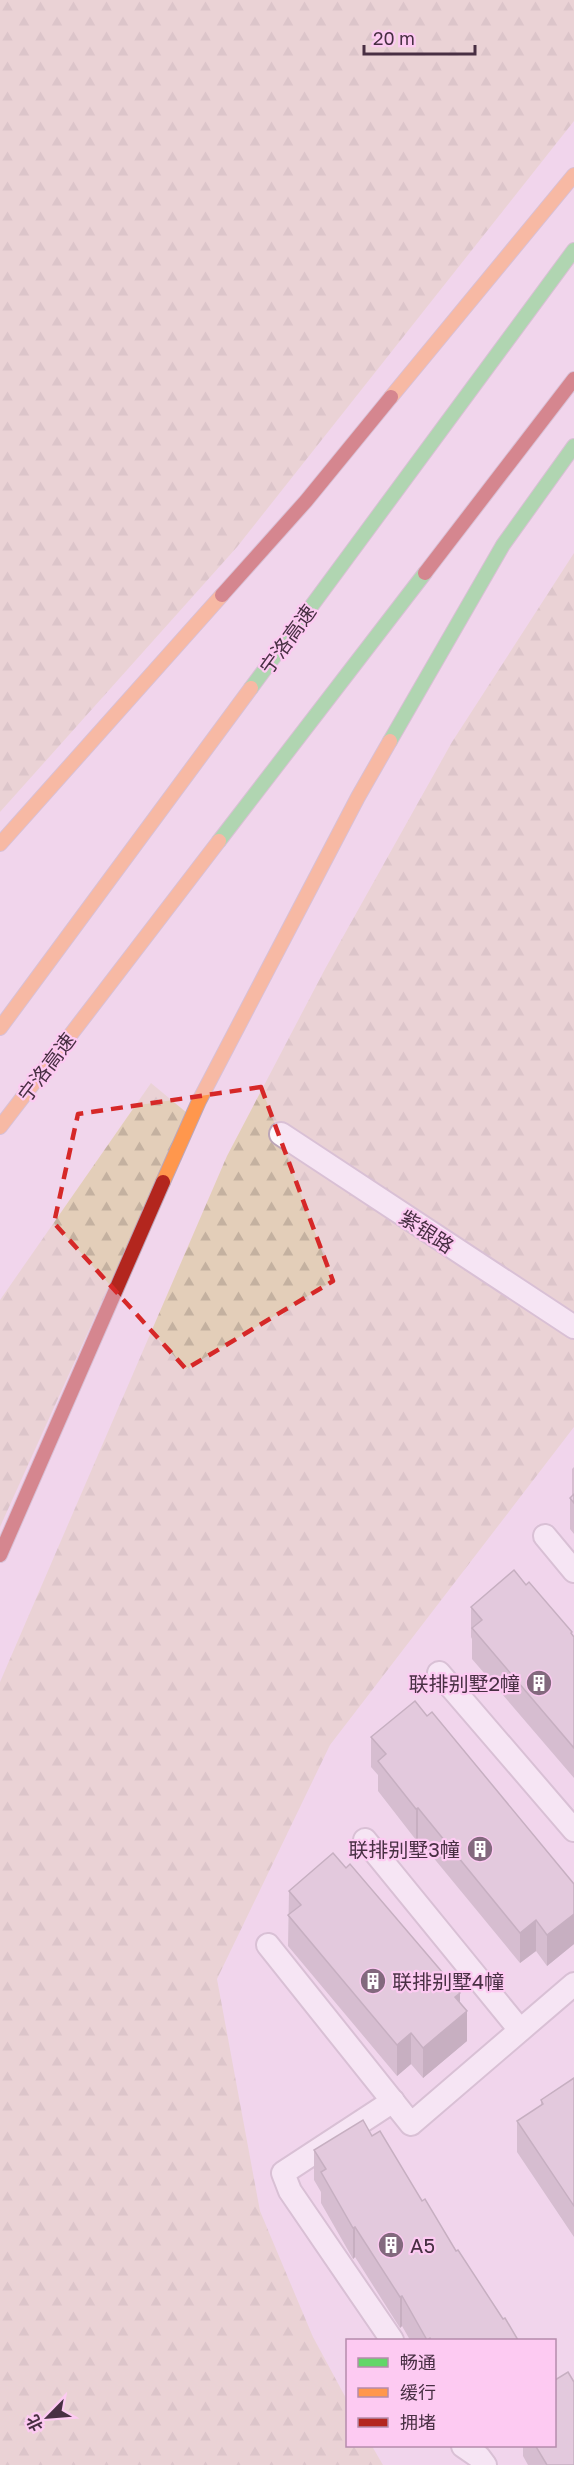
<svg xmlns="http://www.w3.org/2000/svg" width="574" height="2465" font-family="'Golos Text','Noto Sans SC',sans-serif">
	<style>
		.forest { fill: url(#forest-firs) }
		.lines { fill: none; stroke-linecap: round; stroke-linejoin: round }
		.lane-casing { stroke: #bca6b8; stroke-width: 26 }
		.fast-casing { stroke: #bca6b8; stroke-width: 16 }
		.slow-casing { stroke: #bca6b8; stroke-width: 16 }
		.jam-casing { stroke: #bca6b8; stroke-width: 16 }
		.lane { stroke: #fdf9fc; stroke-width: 22 }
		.fast { stroke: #63d668; stroke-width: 14 }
		.slow { stroke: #ff974d; stroke-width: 14 }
		.jam { stroke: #b3261e; stroke-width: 14 }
		.wall { fill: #b5a0ad }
		.shaded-wall { fill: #94828d }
		.building { fill: #d3bac9; stroke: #94828d; stroke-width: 1.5 }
		.marked { fill: none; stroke: #d62828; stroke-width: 4.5; stroke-dasharray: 12 8; stroke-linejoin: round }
		.labels { text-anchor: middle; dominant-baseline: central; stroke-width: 4.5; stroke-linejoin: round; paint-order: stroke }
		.street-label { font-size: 20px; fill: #482f43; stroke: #fdcaf2 }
		.poi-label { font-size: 20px; fill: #482f43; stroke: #fdcaf2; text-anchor: end }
	</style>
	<defs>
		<pattern id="forest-firs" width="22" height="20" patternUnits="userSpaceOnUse" patternTransform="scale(1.5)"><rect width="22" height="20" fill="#e3ceb9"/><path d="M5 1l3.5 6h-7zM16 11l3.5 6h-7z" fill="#c4b1a0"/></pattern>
	</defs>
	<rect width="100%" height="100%" fill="#f1d6ec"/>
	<!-- forest -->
	<g class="forest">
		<polygon points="0,0 574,0 574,121 237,547 0,812"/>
		<polygon points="574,553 574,1427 330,1745 217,1979 260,2211 313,2337 347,2400 348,2446 372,2446 383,2465 0,2465 0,1682 227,1156 325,969 452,742"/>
		<polygon points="151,1083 187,1113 0,1527 0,1300"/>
	</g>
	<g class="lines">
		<!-- lane casing -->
		<g class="lane-casing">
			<g id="lane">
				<polyline points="281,1134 574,1327"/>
				<polyline points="545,1536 574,1571"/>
				<polyline points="439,1673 574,1830"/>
				<polyline points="365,1840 520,2030"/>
				<polyline points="268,1945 411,2124 574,1984"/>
				<polyline points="392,2340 290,2191 283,2173 393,2101"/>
				<polyline points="463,2446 479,2457 485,2465"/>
			</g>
		</g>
		<!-- fast casing -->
		<g class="fast-casing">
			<g id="fast">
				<polyline points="251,688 574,250"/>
				<polyline points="390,741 503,545 574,446"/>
				<polyline points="219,841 425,573"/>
			</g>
		</g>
		<!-- slow casing -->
		<g class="slow-casing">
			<g id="slow">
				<polyline points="391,397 574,175"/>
				<polyline points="0,844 222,595"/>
				<polyline points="0,1028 251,688"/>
				<polyline points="0,1127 219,841"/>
				<polyline points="163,1182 199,1101 358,797 390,741"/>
			</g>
		</g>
		<!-- jam casing -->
		<g class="jam-casing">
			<g id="jam">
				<polyline points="425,573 574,379"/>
				<polyline points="222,595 306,501 391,397"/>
				<polyline points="0,1555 163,1182"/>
			</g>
		</g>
		<!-- lane -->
		<use href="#lane" class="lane"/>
		<!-- fast -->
		<use href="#fast" class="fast"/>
		<!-- slow -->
		<use href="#slow" class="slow"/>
		<!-- jam -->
		<use href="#jam" class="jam"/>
	</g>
	<!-- wall -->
	<g class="wall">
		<polygon points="574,1467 574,1534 570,1529 570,1498 572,1496 572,1469"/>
		<polygon points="526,1585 574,1637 574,1778 472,1659 472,1639 471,1637 471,1607"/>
		<polygon points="371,1737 574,1884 574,1944 547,1966 536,1951 520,1963 418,1839 416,1840 378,1791 378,1775 371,1767"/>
		<polygon points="346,1868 460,2002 467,2041 423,2078 411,2064 397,2076 288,1946 289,1891"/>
		<polygon points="574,2078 574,2237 517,2152 517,2121 541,2106 541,2100"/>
		<polygon points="372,2136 422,2201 518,2340 410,2340 402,2326 400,2328 355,2257 353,2259 321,2203 321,2192 314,2180 314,2150"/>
		<polygon points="523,2445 555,2445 574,2465 528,2465 523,2456"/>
	</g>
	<!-- shaded-wall -->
	<g class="shaded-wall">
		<polygon points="418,1808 418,1839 416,1840 416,1809"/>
		<polygon points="574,1914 574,1944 547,1966 547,1935"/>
		<polygon points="536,1920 536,1951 520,1963 520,1933"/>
		<polygon points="460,1993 460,2017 467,2011 467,2041 423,2078 423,2048 455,1997"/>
		<polygon points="411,2033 411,2064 397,2076 397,2045"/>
		<polygon points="355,2227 355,2257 353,2259 353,2228"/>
		<polygon points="402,2296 402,2326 400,2328 400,2297"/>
	</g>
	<!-- building -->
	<g class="building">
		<polygon points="574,1494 574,1503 570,1498"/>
		<polygon points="514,1570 526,1585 529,1582 572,1632 571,1633 574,1637 574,1748 472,1628 482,1620 471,1607"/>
		<polygon points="415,1701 427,1716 432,1712 574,1884 574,1914 547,1935 536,1920 520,1933 418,1808 416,1809 378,1761 386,1754 371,1737"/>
		<polygon points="333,1853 346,1868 350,1864 460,1993 455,1997 467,2011 423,2048 411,2033 397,2045 288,1915 301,1905 289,1891"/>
		<polygon points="574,2078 574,2206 517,2121 543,2104 541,2100"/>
		<polygon points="363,2120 372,2136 380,2131 422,2201 425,2199 456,2251 458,2250 503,2319 505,2318 518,2340 431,2340 430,2338 427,2340 402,2296 400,2297 355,2227 353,2228 321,2172 326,2169 314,2150"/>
		<polygon points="568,2372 574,2382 574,2465 547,2465 535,2445 555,2445 555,2380"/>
	</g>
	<!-- marked area -->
	<path d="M0 0H574V2465H0ZM261 1087 333 1281 186 1369 54 1223 78 1114Z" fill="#f1d6ec" fill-opacity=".55" fill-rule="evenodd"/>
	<path class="marked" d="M261 1087 333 1281 186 1369 54 1223 78 1114Z"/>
	<!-- icons -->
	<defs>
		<g id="building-disc" transform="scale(1.35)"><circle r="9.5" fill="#83697e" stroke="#fdcaf2"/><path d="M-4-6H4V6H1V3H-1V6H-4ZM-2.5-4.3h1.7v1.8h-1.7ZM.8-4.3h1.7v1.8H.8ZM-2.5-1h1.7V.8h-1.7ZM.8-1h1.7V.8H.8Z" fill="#fff"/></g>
	</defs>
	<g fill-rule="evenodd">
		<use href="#building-disc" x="539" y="1683"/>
		<use href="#building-disc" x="480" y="1849"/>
		<use href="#building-disc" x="373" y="1981"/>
		<use href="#building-disc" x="391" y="2245"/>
	</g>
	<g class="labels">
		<!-- street labels -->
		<g class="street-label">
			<text transform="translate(287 639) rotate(-54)">宁洛高速</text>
			<text transform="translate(46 1067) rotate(-53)">宁洛高速</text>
			<text transform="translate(427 1231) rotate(33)">紫银路</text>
		</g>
		<!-- poi labels -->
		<g class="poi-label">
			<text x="520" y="1683">联排别墅2幢</text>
			<text x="460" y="1849">联排别墅3幢</text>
			<text x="392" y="1981" text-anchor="start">联排别墅4幢</text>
			<text x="410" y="2245" text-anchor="start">A5</text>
		</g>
	</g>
	<!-- legend -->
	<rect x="346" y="2339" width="210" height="108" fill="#fdcaf2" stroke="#b58cac" stroke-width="1.5"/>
	<rect x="358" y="2358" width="30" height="9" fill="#63d668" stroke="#b58cac" stroke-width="1.5"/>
	<text x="400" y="2369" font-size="18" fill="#482f43">畅通</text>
	<rect x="358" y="2388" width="30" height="9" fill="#ff974d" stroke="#b58cac" stroke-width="1.5"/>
	<text x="400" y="2399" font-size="18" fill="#482f43">缓行</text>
	<rect x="358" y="2418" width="30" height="9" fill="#b3261e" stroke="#b58cac" stroke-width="1.5"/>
	<text x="400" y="2429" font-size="18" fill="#482f43">拥堵</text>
	<!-- north arrow -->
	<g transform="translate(48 2417) rotate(245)" stroke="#fdcaf2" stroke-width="4.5" paint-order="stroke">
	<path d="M0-4.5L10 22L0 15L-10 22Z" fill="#482f43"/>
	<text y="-9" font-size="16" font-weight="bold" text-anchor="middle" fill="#482f43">北</text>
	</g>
	<!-- scale -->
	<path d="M364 45v9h111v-9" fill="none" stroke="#482f43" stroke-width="3"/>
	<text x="373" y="45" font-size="18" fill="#482f43" stroke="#fdcaf2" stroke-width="4.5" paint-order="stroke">20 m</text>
</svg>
